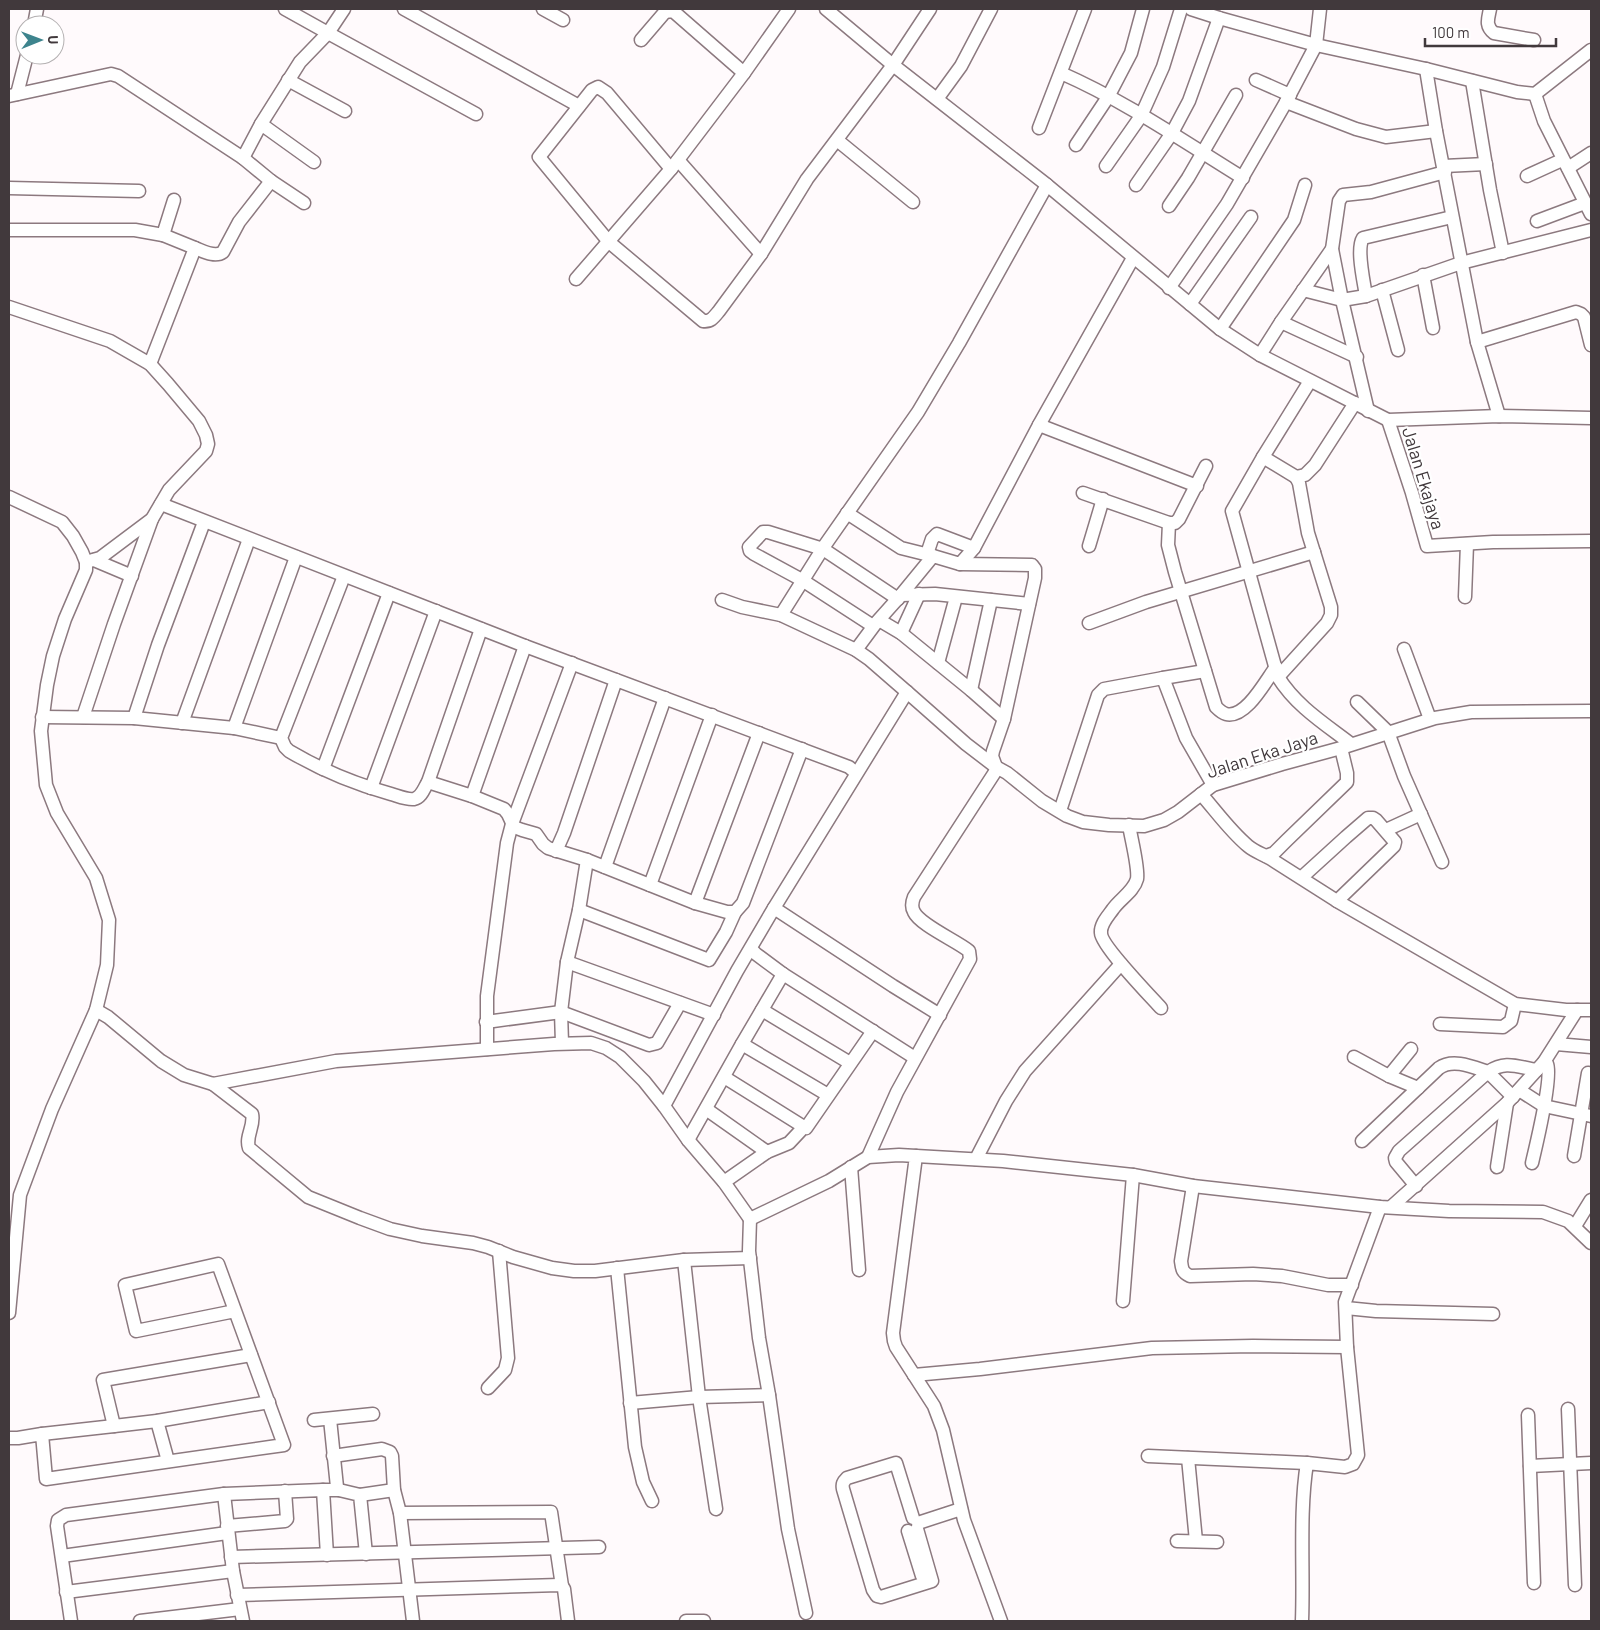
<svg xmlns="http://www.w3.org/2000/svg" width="1600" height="1630" font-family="Barlow,sans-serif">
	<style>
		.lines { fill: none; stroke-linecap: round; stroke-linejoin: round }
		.minor-casing { stroke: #8c797f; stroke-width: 15 }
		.minor { stroke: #fff; stroke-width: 12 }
		.labels { text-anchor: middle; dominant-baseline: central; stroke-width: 4.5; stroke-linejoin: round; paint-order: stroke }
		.street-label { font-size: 18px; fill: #41393c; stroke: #fff }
	</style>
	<rect width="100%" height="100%" fill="#fffafc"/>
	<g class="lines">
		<!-- minor casing -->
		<g class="minor-casing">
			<g id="minor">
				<polyline points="285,9 328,33 476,114"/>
				<polyline points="404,9 579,106"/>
				<polyline points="543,9 563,20"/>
				<polyline points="826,9 893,65 1047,185 1220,329 1260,355 1388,420 1499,416 1591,418"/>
				<polyline points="1191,9 1219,18 1316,45 1426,69 1517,92 1535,94 1591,50"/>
				<path d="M1490 9C1488 19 1485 26 1494 33L1534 40"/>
				<polyline points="34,25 37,9"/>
				<polyline points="641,40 665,12 673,11 744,73"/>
				<polyline points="1426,69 1436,131 1477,342 1499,416"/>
				<path d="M1061 73C1125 101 1183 141 1243 178"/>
				<polyline points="288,80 345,111"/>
				<polyline points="1256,80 1290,95"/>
				<polyline points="1472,81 1490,190 1503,253"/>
				<polyline points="17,94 27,55"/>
				<polyline points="1535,94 1544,121 1591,214"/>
				<polyline points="9,96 111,74 118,76 243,158 271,181 304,203"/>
				<polyline points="937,99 961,66 991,9"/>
				<polyline points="1286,102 1356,129 1386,137 1436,131"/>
				<polyline points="261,124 314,162"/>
				<polyline points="1039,128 1085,9"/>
				<polyline points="837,140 913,202"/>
				<polyline points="1076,145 1108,97 1131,53 1143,9"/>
				<polyline points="243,158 261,124 300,62 328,33 344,9"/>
				<polyline points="678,160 761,254"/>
				<polyline points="1106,166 1141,116 1163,67 1181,9"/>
				<polyline points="1444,166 1486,164"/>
				<polyline points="1568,168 1591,153"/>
				<path d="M671 169 607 93 598 87 592 90 539 157 609 242 703 321C711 322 714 317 719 311L761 254 807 179 893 65 930 9"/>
				<polyline points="1527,176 1562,160"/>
				<polyline points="1136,185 1172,133 1189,101 1219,18"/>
				<polyline points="9,188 139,191"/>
				<polyline points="1169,206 1188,178 1236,95"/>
				<polyline points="1537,221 1585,203"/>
				<polyline points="9,230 135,230 163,235 195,248 150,364"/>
				<polyline points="163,235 174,200"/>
				<path d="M195 248C203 251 215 258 223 252L239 222 271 181"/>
				<polyline points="1423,275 1433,328"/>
				<polyline points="576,279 671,169 744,73 789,9"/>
				<polyline points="1169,288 1227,204 1286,102 1316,45 1320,9"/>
				<polyline points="1303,290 1342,300 1366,296 1461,263 1591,230"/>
				<polyline points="1382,290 1398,350"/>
				<path d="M1366 296C1364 282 1356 249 1363 238L1452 217"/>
				<polyline points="1190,304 1251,217"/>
				<polyline points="9,307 110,341 150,364 168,384 199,421 206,435 208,444 206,451 169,490 152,519 100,558 86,562"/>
				<polyline points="1281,322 1357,357"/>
				<polyline points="1220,329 1294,220 1305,185"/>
				<polyline points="1477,342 1576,312 1581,314 1584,317 1591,345"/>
				<polyline points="1260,355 1281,322 1332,249"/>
				<path d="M1310 381 1263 457 1232 511 1278 677C1296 706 1325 724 1351 744"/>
				<polyline points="1368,411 1342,300 1332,249 1339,201 1343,195 1371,192 1445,172"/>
				<polyline points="1388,420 1412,493 1427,546 1493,542 1591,541"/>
				<polyline points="1039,425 1197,486"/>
				<polyline points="1263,457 1296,477"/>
				<polyline points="1083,493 1169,523 1175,523 1179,519 1206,466"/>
				<polyline points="9,497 62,522 73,536 82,552 86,562 86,570 65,619 53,656 47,685 41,731 46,785 57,813 96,878 109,920 107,965 96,1010 52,1109 20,1195 9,1313"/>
				<polyline points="161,504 525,646 849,767 856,773"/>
				<polyline points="847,513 901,548 933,556"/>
				<path d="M1169 523 1168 545 1175 572 1216 707C1219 710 1222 713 1226 714 1246 719 1266 680 1276 667"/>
				<polyline points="1089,546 1103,499"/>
				<polyline points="927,554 932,539 937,534 974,548"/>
				<polyline points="94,560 132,576"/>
				<path d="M344 576 281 738 285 747 289 751C321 770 355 784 391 794 398 796 407 800 414 799 422 797 424 788 428 782L481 629"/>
				<polyline points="901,595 935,594 1029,604"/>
				<polyline points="1465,597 1467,544"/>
				<polyline points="722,600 742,607 781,615 856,650 869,659 907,692"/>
				<polyline points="781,615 825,545 918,412 959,343 1047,185"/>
				<polyline points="879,620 901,633 971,690 1004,719"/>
				<polyline points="1089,623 1146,602 1314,552"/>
				<polyline points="873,626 802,580 754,554 750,551 749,547 763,532 768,532 823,549 898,599"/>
				<polyline points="901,633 919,594"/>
				<polyline points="1404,649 1430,719"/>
				<polyline points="856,650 876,623 901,595 933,556 960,564 974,548 1039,425 1133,258"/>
				<polyline points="938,663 956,597"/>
				<polyline points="1278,677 1327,623 1331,615 1331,607 1308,533 1299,483 1296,477 1305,475 1315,465 1355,403"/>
				<polyline points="1163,678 1205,671"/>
				<polyline points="971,690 991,600"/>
				<polyline points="1357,702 1388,732 1404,776 1442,862"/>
				<polyline points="42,717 134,718 234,728 296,557"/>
				<polyline points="83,717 114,624 152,519"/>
				<polyline points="134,718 158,645 204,522"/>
				<polyline points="182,723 249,539"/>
				<polyline points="234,728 281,738"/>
				<polyline points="323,769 389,593"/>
				<polyline points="428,782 472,796 504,809 508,814 514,827 522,830 536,834 543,844 548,848 587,860 695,903 727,912 735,912 743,903 802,749"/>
				<polyline points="371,788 436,611"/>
				<path d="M1201 794C1216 811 1230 831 1248 846 1255 852 1263 854 1271 859 1293 873 1315 887 1337 901L1394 846 1395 842 1376 820 1373 818H1368L1346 837 1301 878"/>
				<polyline points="472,796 525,646"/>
				<polyline points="1060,811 1098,695 1104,689 1163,678 1186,738 1213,785"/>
				<path d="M1129 825C1131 838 1139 868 1137 879 1134 891 1120 899 1113 909 1109 915 1100 924 1101 933 1101 945 1150 996 1161 1008"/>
				<polyline points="1386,830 1421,814"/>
				<polyline points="556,851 564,833 616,680"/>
				<polyline points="1266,856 1274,853 1286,841 1347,782 1347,773 1341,748"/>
				<polyline points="605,867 665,698"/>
				<polyline points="650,885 712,715"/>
				<polyline points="1337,901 1515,1004 1566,1010 1591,1010"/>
				<polyline points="695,903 759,733"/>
				<polyline points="774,908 893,986 940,1015"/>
				<polyline points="579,910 709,960 726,932 735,912"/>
				<polyline points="751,949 756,954 783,974 915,1058"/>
				<polyline points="567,962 714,1015"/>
				<polyline points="96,1010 108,1017 161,1061 184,1075 213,1084 336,1061 554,1044 591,1043 606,1048 620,1057 644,1081 664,1106 688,1140 724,1182 750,1219 829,1181 868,1157 899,1155 916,1156 893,1333 894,1341 896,1347 934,1406 943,1430 964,1520 1001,1621"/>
				<polyline points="762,1010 850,1063"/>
				<polyline points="486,1022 561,1012 649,1045 657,1043 680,1003"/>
				<polyline points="1440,1024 1503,1027 1511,1021 1515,1004"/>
				<polyline points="562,1043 561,1012 567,962 579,910 587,860"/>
				<polyline points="742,1044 828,1095"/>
				<polyline points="1556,1044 1591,1047"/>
				<polyline points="487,1049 487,996 507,843 512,824 572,663"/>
				<polyline points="1354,1057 1389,1076 1418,1088"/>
				<polyline points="1389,1076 1411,1049"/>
				<polyline points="724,1077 804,1127"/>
				<path d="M213 1084 252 1114C255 1126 245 1136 249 1148L308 1197 360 1218 390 1229 422 1236 473 1243 488 1247 513 1257 552 1268 574 1271H595L684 1260 750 1258"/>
				<polyline points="1519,1090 1544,1106 1591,1116"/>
				<polyline points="664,1106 737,971 774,908 907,692 966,744 996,767 1007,773 1042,801 1067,816 1083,822 1109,825 1144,826 1164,820 1178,812 1213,785 1282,764 1341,748 1435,718 1471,712 1591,711"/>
				<polyline points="706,1109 767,1152"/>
				<polyline points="688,1140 742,1044 783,974"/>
				<path d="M1362 1141 1439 1068C1453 1058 1473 1067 1488 1072 1506 1060 1517 1067 1537 1070"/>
				<polyline points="916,1156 1003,1161 1133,1175 1193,1186 1380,1207 1449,1211 1543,1212 1568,1221 1591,1243"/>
				<polyline points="1574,1156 1588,1073"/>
				<path d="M868 1157 897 1092 970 959 969 951C957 941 920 925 914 912 911 907 912 902 914 897L995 772 996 767 992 756 993 751 1004 719 1035 578V569L1032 565 960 564"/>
				<polyline points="976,1159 1006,1101 1025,1071 1121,964"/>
				<path d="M1532 1163C1536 1146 1553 1076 1547 1064L1544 1062"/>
				<polyline points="851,1167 859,1270"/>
				<polyline points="1497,1167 1507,1103"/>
				<polyline points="724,1182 767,1152 789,1143 804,1127 806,1128 873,1031"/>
				<path d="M1193 1186 1181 1261C1182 1269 1182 1272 1190 1276L1253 1274 1282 1276 1328 1285H1352"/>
				<polyline points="1416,1186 1396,1162 1395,1158 1399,1151 1488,1072 1513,1097"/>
				<polyline points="1391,1207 1507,1103 1544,1062 1577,1010"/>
				<polyline points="750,1219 749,1251 759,1338 769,1395 788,1529 806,1613"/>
				<polyline points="1575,1226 1591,1200"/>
				<polyline points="684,1260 699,1397 716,1509"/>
				<polyline points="617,1268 635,1447 643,1482 652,1501"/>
				<polyline points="1123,1301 1133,1175"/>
				<polyline points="1346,1308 1376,1311 1493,1314"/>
				<polyline points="251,1355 103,1380 114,1426 157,1421 269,1402"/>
				<polyline points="914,1375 980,1369 1152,1348 1253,1346 1347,1347"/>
				<polyline points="488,1388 505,1370 508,1358 499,1251"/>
				<polyline points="630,1403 699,1397 769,1395"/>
				<polyline points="1568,1409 1575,1585"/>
				<polyline points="1528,1415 1534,1583"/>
				<polyline points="330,1419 337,1487 339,1490"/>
				<polyline points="314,1420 373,1414"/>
				<polyline points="157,1421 168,1461"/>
				<polyline points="42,1434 114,1426"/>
				<polyline points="9,1438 18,1438 42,1434 46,1479 284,1445 218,1264 125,1285 136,1331 235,1311"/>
				<polyline points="333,1456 382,1449 390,1452 392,1456 394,1490 400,1513 413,1621"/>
				<polyline points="1148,1456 1307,1463"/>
				<polyline points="1188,1458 1196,1541"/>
				<polyline points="1530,1466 1591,1463"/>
				<polyline points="323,1490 339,1490 360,1495 366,1554"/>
				<polyline points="224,1494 233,1571 243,1621"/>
				<polyline points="360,1495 394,1490"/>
				<polyline points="400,1513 551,1512 562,1586"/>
				<path d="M913 1518 896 1463 847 1478C843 1482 842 1484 843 1489L873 1590 877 1596 881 1597 932 1581 917 1529"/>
				<polyline points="918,1523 961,1509"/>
				<polyline points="227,1526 285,1521 287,1519 285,1491"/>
				<polyline points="908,1531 922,1576"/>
				<polyline points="1177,1541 1217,1542"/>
				<polyline points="62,1556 227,1533"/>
				<polyline points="231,1557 599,1547"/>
				<polyline points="66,1592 233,1571"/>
				<polyline points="237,1595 559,1585 562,1586 564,1589 568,1621"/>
				<polyline points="71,1621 57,1526 58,1520 66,1515 224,1494 323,1490 327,1555"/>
				<polyline points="140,1621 240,1609"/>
				<polyline points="686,1621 704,1621"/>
				<path d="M1302 1621C1304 1570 1299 1513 1307 1463L1345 1467 1353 1464 1358 1455 1347 1347 1345 1302 1380 1207"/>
			</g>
		</g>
		<!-- minor -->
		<use href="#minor" class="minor"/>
	</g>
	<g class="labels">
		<!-- street labels -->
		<g class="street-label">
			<text transform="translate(1424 478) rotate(73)">Jalan Ekajaya</text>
			<text transform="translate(1262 754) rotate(-18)">Jalan Eka Jaya</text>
		</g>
	</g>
	<!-- border -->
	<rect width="1600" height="1630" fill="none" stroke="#41393c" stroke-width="20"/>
	<!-- north arrow -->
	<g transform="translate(40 40) rotate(89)"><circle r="24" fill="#ffffff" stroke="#b3b0b1"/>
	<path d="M0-4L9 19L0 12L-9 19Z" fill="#3d848d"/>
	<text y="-8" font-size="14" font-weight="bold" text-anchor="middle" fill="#41393c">U</text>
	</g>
	<!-- scale -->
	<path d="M1425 38v8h131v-8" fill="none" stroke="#41393c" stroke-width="2.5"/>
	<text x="1432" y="38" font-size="15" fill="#41393c" stroke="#ffffff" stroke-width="4" paint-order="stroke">100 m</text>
</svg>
